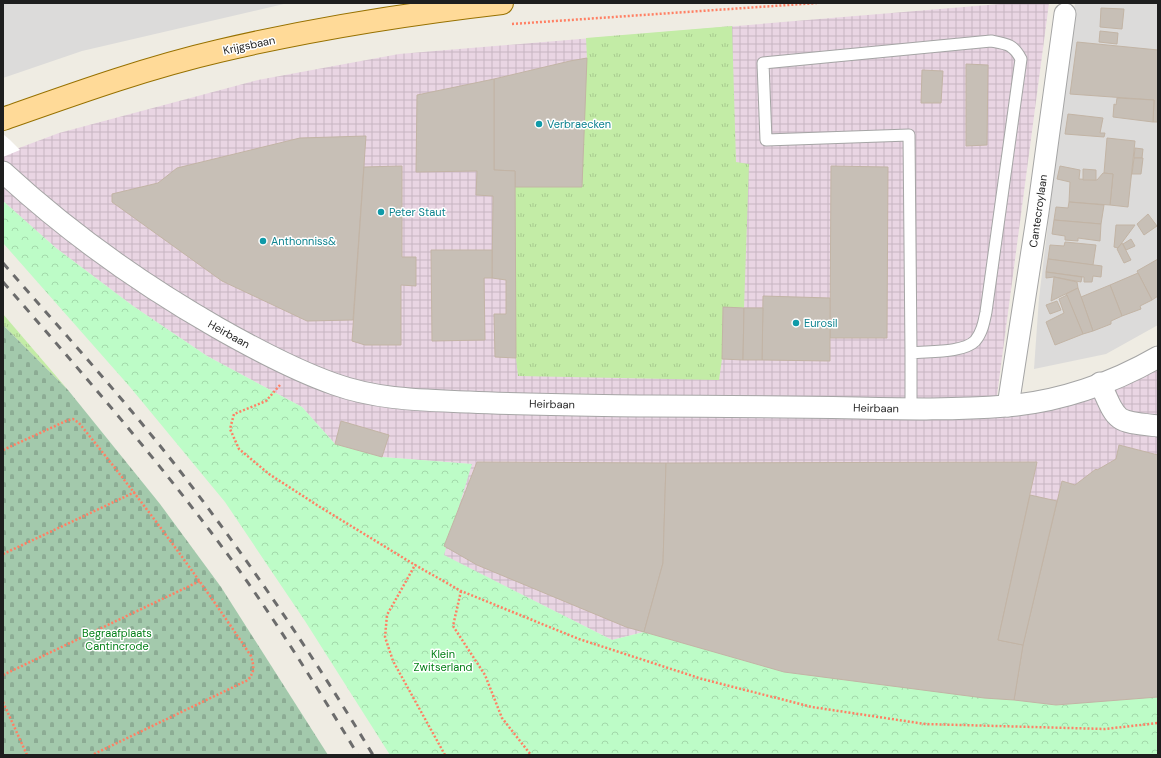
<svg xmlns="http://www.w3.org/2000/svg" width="1161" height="758" font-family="'DM Sans',sans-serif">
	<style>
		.residential { fill: #dcdbda }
		.industrial { fill: url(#industrial-grid) }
		.grass { fill: url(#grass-tufts) }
		.cemetery { fill: url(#cemetery-stones) }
		.park { fill: url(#park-crowns) }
		.pier { fill: #fff }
		.building { fill: #c7bfb6; stroke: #c2b4a5 }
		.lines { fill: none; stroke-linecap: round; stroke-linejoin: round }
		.service-casing { stroke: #a5a5a5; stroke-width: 13 }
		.minor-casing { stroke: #a5a5a5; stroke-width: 23 }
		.primary-casing { stroke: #977100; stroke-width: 24 }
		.path { stroke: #ff8064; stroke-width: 2.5; stroke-dasharray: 2 2; stroke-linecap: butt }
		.service { stroke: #fff; stroke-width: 11 }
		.minor { stroke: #fff; stroke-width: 21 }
		.primary { stroke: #ffda98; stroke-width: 22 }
		.rail { stroke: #6c6c6c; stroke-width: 3; stroke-dasharray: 8 8; stroke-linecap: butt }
		.culture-dot { fill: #0f9aa8; stroke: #fff; stroke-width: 1.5 }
		.labels { text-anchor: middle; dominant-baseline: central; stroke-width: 3; stroke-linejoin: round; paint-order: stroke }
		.street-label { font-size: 11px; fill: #1e1e1e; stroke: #fff }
		.culture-label { font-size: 11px; fill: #0d838f; stroke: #fff; text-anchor: start }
		.park-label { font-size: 11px; fill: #06811a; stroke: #fff }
	</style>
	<defs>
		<pattern id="industrial-grid" width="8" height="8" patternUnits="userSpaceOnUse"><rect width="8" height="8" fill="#e9d5e3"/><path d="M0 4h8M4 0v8" fill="none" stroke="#c7b6c2"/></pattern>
		<pattern id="grass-tufts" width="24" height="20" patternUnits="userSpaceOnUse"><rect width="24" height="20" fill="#c3eca6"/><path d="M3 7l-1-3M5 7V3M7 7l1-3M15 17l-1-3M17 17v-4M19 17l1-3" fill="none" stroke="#a7ca8e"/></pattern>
		<pattern id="cemetery-stones" width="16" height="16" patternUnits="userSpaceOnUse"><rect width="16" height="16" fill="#a3c9ac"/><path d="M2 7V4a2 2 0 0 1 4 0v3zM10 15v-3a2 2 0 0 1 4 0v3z" fill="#8cac94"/></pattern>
		<pattern id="park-crowns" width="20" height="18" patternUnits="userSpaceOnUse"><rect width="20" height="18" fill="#bdfcc7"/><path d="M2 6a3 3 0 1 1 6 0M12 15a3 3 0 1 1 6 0" fill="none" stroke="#a2d8aa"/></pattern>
	</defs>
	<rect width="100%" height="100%" fill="#efece3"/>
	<!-- residential -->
	<g class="residential">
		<polygon points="3,3 288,3 82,51 3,78"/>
		<polygon points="1075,3 1158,3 1158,325 1106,354 1034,369 1039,298"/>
	</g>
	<!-- industrial -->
	<polygon class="industrial" points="1012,3 1049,3 994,418 1068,406 1158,370 1158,697 1056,705 784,672 644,632 612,640 443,555 471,464 382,457 335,444 302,407 207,356 133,306 56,248 3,201 3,154 59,133 258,80 399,54"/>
	<!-- grass -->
	<g class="grass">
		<polygon points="732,26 736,162 749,164 744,308 723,307 722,359 719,380 518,376 516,358 515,187 587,58 586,38"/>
		<polygon points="3,314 68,390 3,325"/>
	</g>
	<!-- cemetery -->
	<polygon class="cemetery" points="3,325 68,390 160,504 221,587 328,755 3,755"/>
	<!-- park -->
	<polygon class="park" points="3,201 56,248 133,306 207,356 302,407 335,444 382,457 472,464 444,555 612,640 644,632 784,672 1056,705 1158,697 1158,755 390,755 305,621 225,502 130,387 3,243"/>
	<!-- pier -->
	<polygon class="pier" points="3,134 10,140 20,150 3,157"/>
	<!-- building -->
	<g class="building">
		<polygon points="1101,8 1124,9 1122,29 1100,27"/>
		<polygon points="1100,31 1118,33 1117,44 1099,42"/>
		<polygon points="1077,42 1158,50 1158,122 1153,122 1154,100 1070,94"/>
		<polygon points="587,58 582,187 515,187 515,171 494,170 494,79 570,61"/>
		<polygon points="966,64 988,65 987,145 966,146"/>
		<polygon points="922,70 943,71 941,103 921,103"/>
		<polygon points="494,79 494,170 515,171 516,358 495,357 494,314 506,314 506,280 492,278 493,196 476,195 477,171 416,172 417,95"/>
		<polygon points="1117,98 1154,100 1153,122 1113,117 1114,104 1116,105"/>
		<polygon points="1068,114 1103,118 1100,133 1105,133 1104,137 1065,134"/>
		<polygon points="366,136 353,320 307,321 222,281 112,202 112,194 158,183 177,168 300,138"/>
		<polygon points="1107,138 1135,141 1128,207 1110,205 1113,174 1104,173"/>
		<polygon points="1135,148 1143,149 1142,158 1134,158"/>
		<polygon points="1134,158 1143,158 1141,174 1132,174"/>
		<polygon points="402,166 402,257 416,257 416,286 401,285 401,345 365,345 352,341 364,167"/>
		<polygon points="831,166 888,167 887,338 830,338"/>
		<polygon points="1060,166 1080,170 1079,179 1097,180 1103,173 1113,174 1110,205 1069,202 1070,182 1057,179"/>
		<polygon points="1083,169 1096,170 1096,180 1083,180"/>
		<polygon points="1069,202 1104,205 1101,224 1054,220 1056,207 1068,208"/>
		<polygon points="1148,214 1157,226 1144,235 1137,224"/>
		<polygon points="1054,220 1101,224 1100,241 1078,238 1078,241 1065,240 1065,236 1052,234"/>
		<polygon points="1116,225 1135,225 1118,248 1114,247"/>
		<polygon points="1131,239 1135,246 1126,250 1123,244"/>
		<polygon points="1065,242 1096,245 1093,265 1048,259 1050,245 1064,246"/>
		<polygon points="1122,243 1131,260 1124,263 1117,249"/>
		<polygon points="431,250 492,250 492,278 484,278 485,340 432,341"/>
		<polygon points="1048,259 1102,266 1101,277 1093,276 1092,282 1084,282 1084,277 1046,272"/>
		<polygon points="1158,259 1158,296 1152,300 1137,271"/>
		<polygon points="1046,272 1082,277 1081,282 1054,277 1046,278"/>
		<polygon points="1138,273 1152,300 1140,306 1141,309 1122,316 1110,285"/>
		<polygon points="1054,277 1077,282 1078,288 1051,301"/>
		<polygon points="1110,285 1122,316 1111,321 1111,324 1093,331 1081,297"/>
		<polygon points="1078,288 1093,331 1083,334 1066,294"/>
		<polygon points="1067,295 1083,334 1055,345 1046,322 1064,313 1059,299"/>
		<polygon points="763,296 830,298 830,361 762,360"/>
		<polygon points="1057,301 1061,310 1050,314 1046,305"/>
		<polygon points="723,307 744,308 743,360 722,359"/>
		<polygon points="744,308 763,308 762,360 743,360"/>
		<polygon points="341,421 389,435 382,457 335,444"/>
		<polygon points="1119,445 1158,455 1158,697 1056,705 1014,700 1023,645 1062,481 1075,485 1096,469 1097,470 1116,459"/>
		<polygon points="477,462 666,463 663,563 644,632 626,627 477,565 444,546"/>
		<polygon points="1037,462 998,640 1023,645 1014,700 984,698 784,672 644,632 663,563 666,463"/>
		<polygon points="1030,495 1057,501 1023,645 998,640"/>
	</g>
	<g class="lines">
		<!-- service casing -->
		<g class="service-casing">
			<path id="service" d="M911 409V353C928 351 963 353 975 341 982 333 984 322 986 312L1021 59C1013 44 1007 44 991 41L763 63 766 140 909 135 911 353"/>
		</g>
		<!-- minor casing -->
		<g class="minor-casing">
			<g id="minor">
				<path d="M3 172C68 232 141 284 218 328 255 349 294 370 334 384 378 400 423 400 469 402 528 405 588 405 648 406 718 406 788 407 858 408 907 409 957 410 1006 406 1059 402 1113 383 1158 357"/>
				<path d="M1100 383C1118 423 1114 421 1158 426"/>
				<polyline points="1008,406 1038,212 1065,14"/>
			</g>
		</g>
		<!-- primary casing -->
		<g class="primary-casing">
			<path id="primary" d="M3 119C74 94 146 68 219 51 312 29 407 14 502 3"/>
		</g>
		<!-- path -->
		<g class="path">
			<polyline points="512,24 817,3"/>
			<polyline points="280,385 266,401 234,414 230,429 239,449 269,474 320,507 415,565"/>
			<path d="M3 450 66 421 73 419 79 423C140 498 197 575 251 656 254 667 255 671 248 680L92 755"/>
			<polyline points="3,554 135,492"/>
			<polyline points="461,591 453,626 485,675 502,718 531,755"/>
			<polyline points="3,675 200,581"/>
			<polyline points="3,702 27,755"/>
			<polyline points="445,755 393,661 385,637 387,615 415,565 461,591 579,639 702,679 812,707 925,724 1105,729 1158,723"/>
		</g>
		<!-- service -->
		<use href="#service" class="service"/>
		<!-- minor -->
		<use href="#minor" class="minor"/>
		<!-- primary -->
		<use href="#primary" class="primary"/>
		<!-- rail -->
		<g class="rail">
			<path d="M3 263C62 331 124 399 180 471 250 562 314 657 373 755"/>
			<path d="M3 282C84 375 166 469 239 570 281 629 320 692 358 755"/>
		</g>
	</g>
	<!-- markers -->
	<g class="culture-dot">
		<circle cx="539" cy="124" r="4"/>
		<circle cx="381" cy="212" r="4"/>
		<circle cx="263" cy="241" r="4"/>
		<circle cx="796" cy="323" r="4"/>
	</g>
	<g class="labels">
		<!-- street labels -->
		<g class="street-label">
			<text transform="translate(249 45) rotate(-12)">Krijgsbaan</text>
			<text transform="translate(1038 211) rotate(-82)">Cantecroylaan</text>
			<text transform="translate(229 334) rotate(29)">Heirbaan</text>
			<text transform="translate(552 404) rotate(1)">Heirbaan</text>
			<text transform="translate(876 408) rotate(1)">Heirbaan</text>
		</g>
		<!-- culture labels -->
		<g class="culture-label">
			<text x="547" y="124">Verbraecken</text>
			<text x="389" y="212">Peter Staut</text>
			<text x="271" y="241">Anthonniss&amp;</text>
			<text x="804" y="323">Eurosil</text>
		</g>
		<!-- park labels -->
		<g class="park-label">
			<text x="117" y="633">Begraafplaats<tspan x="117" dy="13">Cantincrode</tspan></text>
			<text x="443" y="654">Klein<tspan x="443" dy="13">Zwitserland</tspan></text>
		</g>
	</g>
	<!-- border -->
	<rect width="1161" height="758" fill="none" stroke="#1e1e1e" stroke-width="8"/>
</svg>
